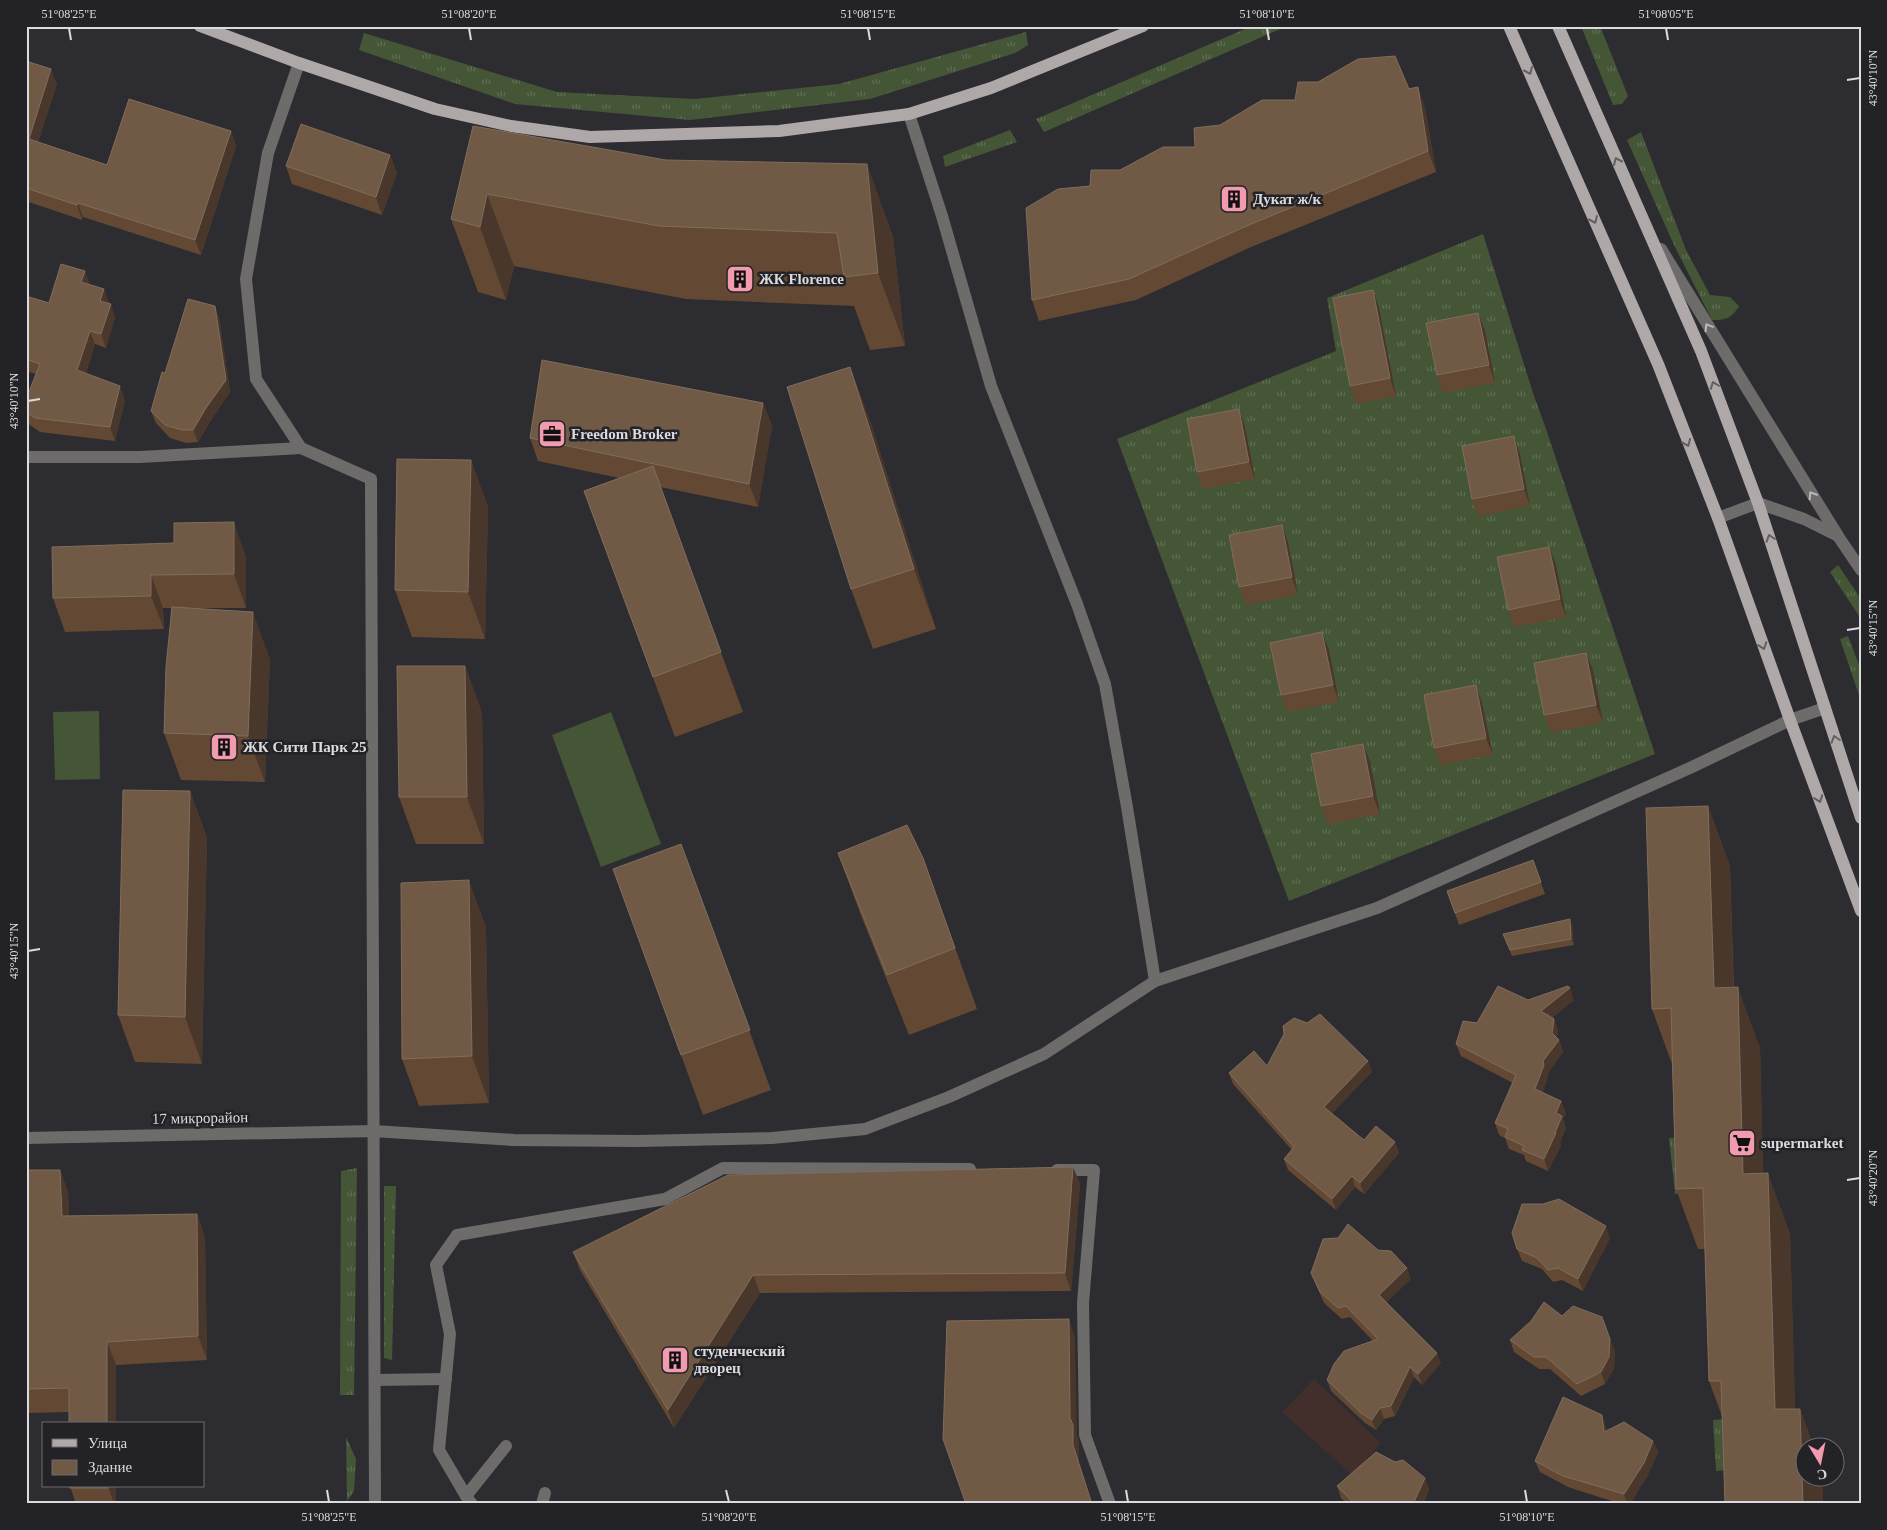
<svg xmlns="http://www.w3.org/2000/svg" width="1887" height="1530" font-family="Georgia,serif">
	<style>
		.education { fill: #422e2b }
		.grass { fill: url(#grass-tufts) }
		.garden { fill: #455637 }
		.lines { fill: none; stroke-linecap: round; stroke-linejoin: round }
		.minor { stroke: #6e6b6b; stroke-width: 12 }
		.major { stroke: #afa8a9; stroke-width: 12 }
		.wall { fill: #634933 }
		.shaded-wall { fill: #48372a }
		.building { fill: #705945; stroke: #816d5d }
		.oneway { stroke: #625e62 }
		.oneway2 { stroke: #bab9bc }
		.ticks { fill: none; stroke: #dbdade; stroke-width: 2 }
		.labels { text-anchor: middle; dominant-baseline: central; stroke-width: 5; stroke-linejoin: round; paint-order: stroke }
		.poi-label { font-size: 15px; font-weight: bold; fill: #dbdade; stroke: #232227; text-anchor: start }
		.street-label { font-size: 15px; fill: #dbdade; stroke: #232227 }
		.neatline { fill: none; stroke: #dbdade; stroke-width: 2 }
		.ticks-label { font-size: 12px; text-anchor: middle; fill: #dbdade }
	</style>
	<defs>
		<pattern id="grass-tufts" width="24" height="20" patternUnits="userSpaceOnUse" patternTransform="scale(1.25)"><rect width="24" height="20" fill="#455637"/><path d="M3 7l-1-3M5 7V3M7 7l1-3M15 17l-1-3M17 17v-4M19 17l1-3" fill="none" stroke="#5f6e54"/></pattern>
	</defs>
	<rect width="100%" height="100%" fill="#2c2c31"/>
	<!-- education -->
	<polygon class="education" points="1314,1379 1381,1443 1352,1475 1282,1412"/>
	<!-- grass -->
	<g class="grass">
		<polygon points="1252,26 1287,26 1044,132 1036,119"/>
		<polygon points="1581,26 1600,26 1628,96 1622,104 1613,105"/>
		<polygon points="1026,32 1028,45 1015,53 870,99 690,120 515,104 359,50 364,33 557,92 695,99 839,84"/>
		<polygon points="1010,130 1017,142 945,167 943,156"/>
		<path d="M1641 132 1686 250 1710 295 1730 297 1739 306C1732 318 1726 320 1712 320L1674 245 1627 140Z"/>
		<polygon points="1483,234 1533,393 1545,426 1655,754 1289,901 1117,439 1336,351 1327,298"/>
		<polygon points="1838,565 1861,599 1861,619 1830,572"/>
		<polygon points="1848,636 1861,670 1861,701 1840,639"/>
		<polygon points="1682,1137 1686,1192 1675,1194 1669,1138"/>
		<polygon points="357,1168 354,1395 340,1395 341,1171"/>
		<polygon points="384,1186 396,1186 392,1360 384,1358"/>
		<polygon points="1724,1419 1727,1470 1716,1471 1713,1420"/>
		<polygon points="346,1437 356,1459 354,1491 347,1501"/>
	</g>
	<!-- garden -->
	<g class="garden">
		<polygon points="99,711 100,779 55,780 53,712"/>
		<polygon points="611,712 661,844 601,867 552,735"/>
	</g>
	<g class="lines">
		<!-- minor -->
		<g class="minor">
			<polyline points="299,63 268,153 246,279 256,379 301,448 371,479 375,1504"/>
			<polyline points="909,114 942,216 991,386 1077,604 1105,684 1127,807 1155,981"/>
			<polyline points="1661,249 1838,536 1861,570"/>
			<polyline points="26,457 140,457 301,448"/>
			<polyline points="1718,518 1758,503 1804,519 1838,536"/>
			<polyline points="26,1138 374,1131 514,1140 638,1141 772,1138 865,1129 949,1097 1044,1054 1155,981 1377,908 1692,767 1790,720 1825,708"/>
			<polyline points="1057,1170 1094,1170 1083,1303 1085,1435 1110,1504"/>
			<polyline points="375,1380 446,1379"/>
			<polyline points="466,1496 439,1450 450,1334 436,1265 457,1235 665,1199 723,1168 970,1169"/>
			<polyline points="472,1504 466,1496 506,1446"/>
			<polyline points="542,1504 545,1493"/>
		</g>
		<!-- major -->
		<g class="major">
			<polyline points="200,26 299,63 435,109 511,126 590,137 779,131 909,114 991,88 1143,26"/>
			<polyline points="1509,26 1658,364 1718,518 1790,720 1861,911"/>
			<polyline points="1558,26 1701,351 1758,503 1861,818"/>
		</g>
	</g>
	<!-- wall -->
	<g class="wall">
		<polygon points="747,26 758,26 758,28"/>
		<polygon points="26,61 57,84 38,142 107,165 231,131 236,146 201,255 83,217 82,220 26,201"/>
		<polygon points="1418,87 1425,108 1436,172 1251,247 1136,300 1039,321 1032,300 1090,186 1120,170 1195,147 1220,125 1295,100"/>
		<polygon points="473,126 893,236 905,346 870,350 854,306 686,299 514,266 506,300 478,292 451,219"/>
		<polygon points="390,155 397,173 382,215 292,184 286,166"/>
		<polygon points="85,271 89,284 104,289 108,303 115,317 106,348 95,344 86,373 125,400 115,441 40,432 27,423 26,420 26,399 36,374 26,371 26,296 49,303"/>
		<polygon points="1373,290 1379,308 1396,396 1356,404 1350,386"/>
		<polygon points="215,306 219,318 230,392 211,420 198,442 186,443 170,438 156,423 151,411 165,373"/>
		<polygon points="1485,330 1495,383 1443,393 1437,375"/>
		<polygon points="850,367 872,427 936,629 873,649 851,589"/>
		<polygon points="763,403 772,426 758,507 660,487 743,712 675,737 584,491 619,478 538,461 530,438"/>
		<polygon points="1239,409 1245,427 1255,479 1203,489 1197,472"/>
		<polygon points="1520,454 1530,506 1478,516 1472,499"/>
		<polygon points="471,460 488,507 485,639 412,637 395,590"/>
		<polygon points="1288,542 1298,595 1246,605 1239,587"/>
		<polygon points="174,543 246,556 246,608 186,608 270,659 265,782 181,780 164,733 171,608 163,608 164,629 65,632 53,598"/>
		<polygon points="1556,564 1566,617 1514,627 1508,610"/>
		<polygon points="1329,650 1339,702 1287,712 1281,695"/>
		<polygon points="465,666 482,713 484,844 416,844 399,797"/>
		<polygon points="1593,670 1603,722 1551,733 1544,715"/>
		<polygon points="1482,703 1493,755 1440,765 1434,748"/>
		<polygon points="1370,761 1380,814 1328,824 1321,806"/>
		<polygon points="190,791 207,838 202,1064 135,1062 118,1015"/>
		<polygon points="1708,806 1730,866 1734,988 1760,1048 1763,1173 1790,1233 1795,1409 1800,1409 1814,1448 1804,1448 1822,1478 1823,1504 1725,1504 1723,1419 1709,1381 1705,1249 1698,1249 1676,1189 1672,1064 1652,1009"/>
		<polygon points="681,844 771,1090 703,1115 613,869"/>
		<polygon points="838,853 923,858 977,1009 909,1035 860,913"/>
		<polygon points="1533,860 1545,894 1459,925 1447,891"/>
		<polygon points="1572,925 1574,945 1512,956 1503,934"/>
		<polygon points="486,927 489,1103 419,1106 402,1059"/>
		<polygon points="1528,1000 1574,1000 1552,1018 1554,1019 1558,1031 1557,1038 1559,1040 1563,1052 1548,1073 1548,1077 1542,1093 1561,1101 1566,1113 1563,1119 1566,1128 1560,1142 1561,1145 1548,1171 1526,1161 1524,1155 1509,1149 1505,1138 1499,1135 1495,1123 1513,1083 1461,1056 1456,1044 1477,1023"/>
		<polygon points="1368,1061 1372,1072 1332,1113 1364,1140 1395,1142 1399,1153 1364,1194 1355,1187 1336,1210 1288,1170 1284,1159 1292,1150 1233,1084 1229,1073 1267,1066"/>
		<polygon points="1073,1167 1080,1184 1071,1291 760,1293 674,1428 580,1270 573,1252"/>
		<polygon points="26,1170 60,1170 68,1193 69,1216 197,1214 205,1238 207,1360 116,1365 69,1412 26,1413"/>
		<polygon points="1610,1238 1583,1291 1562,1280 1553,1282 1542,1269 1522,1261 1517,1249"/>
		<polygon points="1311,1273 1411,1279 1386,1302 1441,1363 1422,1385 1414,1377 1395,1416 1384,1419 1376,1430 1365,1423 1331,1391 1327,1380 1373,1341 1350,1317 1342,1319 1324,1303"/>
		<polygon points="1562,1316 1615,1351 1614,1369 1605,1384 1581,1396 1550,1369 1539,1369 1514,1352 1510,1340"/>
		<polygon points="1606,1427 1607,1431 1653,1441 1658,1452 1648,1475 1630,1504 1621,1504 1568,1487 1540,1472 1535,1461"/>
		<polygon points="1425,1478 1429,1490 1423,1504 1347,1504 1341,1498 1337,1486"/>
		<polygon points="70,1486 116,1486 116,1504 76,1504"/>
	</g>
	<!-- shaded-wall -->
	<g class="shaded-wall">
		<polygon points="51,69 57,84 34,154 29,139"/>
		<polygon points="1418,87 1425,108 1436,172 1428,151"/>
		<polygon points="231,131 236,146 201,255 195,240"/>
		<polygon points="390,155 397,173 382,215 376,197"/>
		<polygon points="867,164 893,236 905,346 878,273"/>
		<polygon points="487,194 514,266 506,300 480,227"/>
		<polygon points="78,203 83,217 82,220 77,205"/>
		<polygon points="85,271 90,285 81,282"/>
		<polygon points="104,289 109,302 105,314 100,301"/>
		<polygon points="1373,290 1379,308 1396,396 1390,378"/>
		<polygon points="111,304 115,317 106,348 101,334"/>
		<polygon points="215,306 219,318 230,392 211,420 198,442 193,430"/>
		<polygon points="1478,313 1485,330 1495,383 1489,365"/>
		<polygon points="90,331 95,344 82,384 77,370"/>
		<polygon points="850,367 872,427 936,629 914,569"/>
		<polygon points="120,386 125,400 115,441 110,427"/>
		<polygon points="763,403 772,426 758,507 749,484"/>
		<polygon points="1239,409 1245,427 1255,479 1249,462"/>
		<polygon points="1514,436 1520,454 1530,506 1524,489"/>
		<polygon points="471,460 488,507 485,639 468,592"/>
		<polygon points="234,522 246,556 246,608 234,574"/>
		<polygon points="1282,525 1288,542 1298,595 1292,577"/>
		<polygon points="1549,547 1556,564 1566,617 1560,599"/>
		<polygon points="151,575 163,608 164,629 151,596"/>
		<polygon points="253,612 270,659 265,782 248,736"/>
		<polygon points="1322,632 1329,650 1339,702 1333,685"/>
		<polygon points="1586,653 1593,670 1603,722 1596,705"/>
		<polygon points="465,666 482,713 484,844 467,797"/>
		<polygon points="1476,685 1482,703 1493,755 1486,738"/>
		<polygon points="1363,744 1370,761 1380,814 1373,796"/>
		<polygon points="190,791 207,838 202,1064 185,1017"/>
		<polygon points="1708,806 1730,866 1735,1048 1714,988"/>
		<polygon points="469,880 486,927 489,1103 472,1056"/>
		<polygon points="1570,919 1572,925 1574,945 1571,939"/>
		<polygon points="1738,987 1760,1048 1765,1234 1743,1174"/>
		<polygon points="1570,988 1574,1000 1546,1023 1541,1011"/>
		<polygon points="1554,1019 1558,1031 1556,1043 1559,1040 1563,1052 1548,1073 1548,1077 1539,1101 1535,1089 1552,1033"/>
		<polygon points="1368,1061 1372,1072 1328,1117 1324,1107"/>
		<polygon points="1561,1101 1566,1113 1563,1119 1566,1128 1560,1142 1561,1145 1548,1171 1544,1159 1555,1133 1556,1113"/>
		<polygon points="1395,1142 1399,1153 1364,1194 1360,1183"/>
		<polygon points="1073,1167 1080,1184 1071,1291 1065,1273"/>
		<polygon points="60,1170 68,1193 70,1240 62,1216"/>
		<polygon points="1768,1173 1790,1233 1797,1470 1775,1409"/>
		<polygon points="1352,1176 1355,1187 1336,1210 1332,1199"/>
		<polygon points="197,1214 205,1238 207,1360 198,1336"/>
		<polygon points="1606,1226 1610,1238 1583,1291 1578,1279"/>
		<polygon points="1407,1268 1411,1279 1383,1306 1379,1295"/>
		<polygon points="753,1275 760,1293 674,1428 668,1410"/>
		<polygon points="1069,1319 1075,1337 1077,1435 1079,1442 1079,1463 1093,1504 1073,1445 1070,1418"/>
		<polygon points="1610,1339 1615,1351 1614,1369 1605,1384 1601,1372"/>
		<polygon points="107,1342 116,1365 116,1424 107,1424"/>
		<polygon points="1437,1353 1441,1363 1422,1385 1418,1374"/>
		<polygon points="1410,1367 1414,1377 1395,1416 1391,1406"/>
		<polygon points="1380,1408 1384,1419 1376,1430 1372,1420"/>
		<polygon points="1800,1409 1814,1448 1804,1448 1804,1478 1822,1478 1823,1504 1803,1504"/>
		<polygon points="1602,1415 1606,1427 1608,1444 1604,1432"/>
		<polygon points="1653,1441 1658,1452 1648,1475 1630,1504 1627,1504 1624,1494"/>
		<polygon points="1425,1478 1429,1490 1423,1504 1413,1504"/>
		<polygon points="108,1486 116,1486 116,1504 114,1504"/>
	</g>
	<!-- building -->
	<g class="building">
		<polygon points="1395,56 1409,89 1418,87 1428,151 1244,227 1129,279 1032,300 1026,208 1058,189 1090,186 1091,170 1120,170 1163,147 1195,147 1194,128 1220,125 1262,100 1295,100 1298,82 1318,82 1358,59"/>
		<polygon points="26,61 51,69 29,139 107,165 129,99 231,131 195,240 78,203 77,205 26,188"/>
		<polygon points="301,124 390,155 376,197 286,166"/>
		<polygon points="473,126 666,160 867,164 878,273 844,277 837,233 659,226 487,194 480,227 451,219"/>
		<polygon points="61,264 85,271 81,282 104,289 100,301 111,304 101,334 90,331 77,370 120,386 110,427 35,418 26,412 26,399 40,364 26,359 26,296 49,303"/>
		<polygon points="1373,290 1390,378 1350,386 1333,298"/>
		<polygon points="188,299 215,306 226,380 206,408 193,430 182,430 165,425 151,411 162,372 165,373"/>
		<polygon points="1478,313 1489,365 1437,375 1426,323"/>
		<polygon points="542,360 763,403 749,484 530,438"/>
		<polygon points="850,367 914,569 851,589 787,387"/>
		<polygon points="1239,409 1249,462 1197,472 1187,419"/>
		<polygon points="1514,436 1524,489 1472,499 1462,446"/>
		<polygon points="397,459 471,460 468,592 395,590"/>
		<polygon points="653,466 721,652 653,677 584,491"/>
		<polygon points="234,522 234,574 151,575 151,596 53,598 52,547 174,543 174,523"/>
		<polygon points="1282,525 1292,577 1239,587 1229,535"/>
		<polygon points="1549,547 1560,599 1508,610 1497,557"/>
		<polygon points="172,607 253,612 248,736 164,733 166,667"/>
		<polygon points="1322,632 1333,685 1281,695 1270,643"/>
		<polygon points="1586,653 1596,705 1544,715 1534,663"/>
		<polygon points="397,666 465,666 467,797 399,797"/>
		<polygon points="1476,685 1486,738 1434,748 1424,695"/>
		<polygon points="1363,744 1373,796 1321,806 1311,754"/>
		<polygon points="123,790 190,791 185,1017 118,1015"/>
		<polygon points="1708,806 1714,988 1738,987 1743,1174 1768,1173 1775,1409 1800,1409 1803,1504 1725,1504 1721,1381 1709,1381 1703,1188 1676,1189 1671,1008 1652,1009 1646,808"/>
		<polygon points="907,825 923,858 955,948 887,975 838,853"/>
		<polygon points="681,844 750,1030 681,1055 613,869"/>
		<polygon points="1533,860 1541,882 1455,913 1447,891"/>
		<polygon points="469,880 472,1056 402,1059 401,883"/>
		<polygon points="1570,919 1571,939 1510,950 1503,934"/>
		<polygon points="1498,986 1528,1000 1568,986 1570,988 1541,1011 1554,1019 1552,1033 1559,1040 1543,1061 1544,1065 1535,1089 1561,1101 1556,1113 1562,1116 1555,1133 1556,1133 1544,1159 1522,1150 1524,1146 1505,1137 1508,1129 1495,1123 1516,1075 1456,1044 1463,1021 1477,1023"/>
		<polygon points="1320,1014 1368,1061 1324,1107 1364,1140 1376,1126 1395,1142 1360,1183 1352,1176 1332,1199 1284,1159 1294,1147 1229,1073 1254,1051 1267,1066 1284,1034 1283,1026 1294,1018 1307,1023"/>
		<polygon points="1073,1167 1065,1273 753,1275 668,1410 573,1252 728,1175"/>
		<polygon points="26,1170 60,1170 62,1216 197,1214 198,1336 107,1342 107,1424 69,1424 69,1388 26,1389"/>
		<polygon points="1559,1199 1606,1226 1578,1279 1558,1268 1548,1270 1537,1258 1517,1249 1512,1233 1522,1204 1543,1204"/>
		<polygon points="1348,1224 1378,1250 1391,1251 1407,1268 1379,1295 1437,1353 1418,1374 1410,1367 1391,1406 1380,1408 1372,1420 1361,1413 1327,1380 1334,1364 1344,1351 1378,1339 1346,1306 1338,1308 1320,1292 1311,1273 1323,1239 1338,1238"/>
		<polygon points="1544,1302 1562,1316 1573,1306 1602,1317 1610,1339 1609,1357 1601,1372 1577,1384 1546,1357 1534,1357 1510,1340 1531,1321"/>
		<polygon points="1069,1319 1070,1418 1073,1425 1073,1445 1092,1504 966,1504 943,1439 947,1321"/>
		<polygon points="1563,1397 1602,1415 1604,1432 1624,1422 1653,1441 1644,1463 1624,1494 1563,1476 1535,1461"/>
		<polygon points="1376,1452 1395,1462 1403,1460 1425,1478 1413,1504 1355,1504 1337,1486"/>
		<rect x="70" y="1486" width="38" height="2"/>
	</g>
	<!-- one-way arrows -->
	<defs><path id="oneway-chevron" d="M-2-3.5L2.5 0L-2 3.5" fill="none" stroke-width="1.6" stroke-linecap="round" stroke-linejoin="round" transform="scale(1.25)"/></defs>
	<g class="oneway">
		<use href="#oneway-chevron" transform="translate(1529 71) rotate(66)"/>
		<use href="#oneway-chevron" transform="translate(1617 161) rotate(-114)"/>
		<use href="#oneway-chevron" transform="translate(1594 220) rotate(66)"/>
		<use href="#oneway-chevron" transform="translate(1714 385) rotate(-111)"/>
		<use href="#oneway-chevron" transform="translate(1687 443) rotate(68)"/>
		<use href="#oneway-chevron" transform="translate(1770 538) rotate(-108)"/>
		<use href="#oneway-chevron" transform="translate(1763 646) rotate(71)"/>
		<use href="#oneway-chevron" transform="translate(1835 739) rotate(-108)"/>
		<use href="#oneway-chevron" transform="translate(1819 799) rotate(70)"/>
	</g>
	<g class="oneway2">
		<use href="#oneway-chevron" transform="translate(1708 327) rotate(-121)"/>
		<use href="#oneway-chevron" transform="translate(1812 495) rotate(-122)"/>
	</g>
	<!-- ticks -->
	<path class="ticks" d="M69 28 71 40M469 28 471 40M868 28 870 40M1267 28 1269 40M1666 28 1668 40M1847 80 1860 78M28 401 40 399M1847 630 1860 628M28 951 40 949M1847 1180 1860 1178M327 1490 329 1502M726 1490 729 1502M1126 1490 1128 1502M1525 1490 1527 1502"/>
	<!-- icons -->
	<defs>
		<g id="building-square" transform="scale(1.4375)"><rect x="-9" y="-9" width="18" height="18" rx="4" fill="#f29aae" stroke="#232227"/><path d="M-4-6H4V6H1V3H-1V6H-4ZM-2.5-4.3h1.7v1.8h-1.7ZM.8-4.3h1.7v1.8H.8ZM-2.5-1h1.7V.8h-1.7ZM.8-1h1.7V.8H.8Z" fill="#111"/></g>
		<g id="office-square" transform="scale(1.4375)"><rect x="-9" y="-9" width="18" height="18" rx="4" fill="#f29aae" stroke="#232227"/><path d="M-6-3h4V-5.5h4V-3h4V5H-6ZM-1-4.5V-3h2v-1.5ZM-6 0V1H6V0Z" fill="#111"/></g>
		<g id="supermarket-square" transform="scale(1.4375)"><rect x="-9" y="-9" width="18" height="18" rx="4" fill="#f29aae" stroke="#232227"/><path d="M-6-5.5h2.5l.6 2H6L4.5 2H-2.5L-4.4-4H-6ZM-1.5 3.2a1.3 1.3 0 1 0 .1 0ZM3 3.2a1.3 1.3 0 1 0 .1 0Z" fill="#111"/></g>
	</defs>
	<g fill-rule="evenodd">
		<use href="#building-square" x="1234" y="199"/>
		<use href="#building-square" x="740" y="279"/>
		<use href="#office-square" x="552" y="434"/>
		<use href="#building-square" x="224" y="747"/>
		<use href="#supermarket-square" x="1742" y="1143"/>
		<use href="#building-square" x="675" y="1360"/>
	</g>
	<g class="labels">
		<!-- poi labels -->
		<g class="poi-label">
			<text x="1253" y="199">Дукат ж/к</text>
			<text x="759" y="279">ЖК Florence</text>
			<text x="571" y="434">Freedom Broker</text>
			<text x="243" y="747">ЖК Сити Парк 25</text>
			<text x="1761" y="1143">supermarket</text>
			<text x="694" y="1351">студенческий<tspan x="694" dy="17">дворец</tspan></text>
		</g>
		<!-- street labels -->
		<g class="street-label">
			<text transform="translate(200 1118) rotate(-1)">17 микрорайон</text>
		</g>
	</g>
	<!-- border -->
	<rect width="1887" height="1530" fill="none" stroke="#232227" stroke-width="55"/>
	<!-- legend -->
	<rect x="42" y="1422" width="162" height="65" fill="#232227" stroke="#6d6c70"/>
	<rect x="52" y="1439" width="25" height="8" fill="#afa8a9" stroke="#6d6c70"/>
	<text x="88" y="1448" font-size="15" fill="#dbdade">Улица</text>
	<rect x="52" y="1460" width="25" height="15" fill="#705945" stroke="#6d6c70"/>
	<text x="88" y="1472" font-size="15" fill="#dbdade">Здание</text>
	<!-- north arrow -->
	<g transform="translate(1820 1462) rotate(170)"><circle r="24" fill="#232227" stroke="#6d6c70"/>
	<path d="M0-4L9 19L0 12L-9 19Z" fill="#f29aae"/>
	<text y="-8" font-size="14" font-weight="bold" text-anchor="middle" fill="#dbdade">С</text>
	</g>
	<rect x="28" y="28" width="1832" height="1474" class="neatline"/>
	<g class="ticks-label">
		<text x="69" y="18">51°08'25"E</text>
		<text x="469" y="18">51°08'20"E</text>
		<text x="868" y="18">51°08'15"E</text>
		<text x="1267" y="18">51°08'10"E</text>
		<text x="1666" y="18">51°08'05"E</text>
		<text transform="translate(1873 78) rotate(-90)" y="4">43°40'10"N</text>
		<text transform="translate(14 401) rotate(-90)" y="4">43°40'10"N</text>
		<text transform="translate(1873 628) rotate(-90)" y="4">43°40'15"N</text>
		<text transform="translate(14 951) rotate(-90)" y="4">43°40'15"N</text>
		<text transform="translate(1873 1178) rotate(-90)" y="4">43°40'20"N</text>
		<text x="329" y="1521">51°08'25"E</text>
		<text x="729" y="1521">51°08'20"E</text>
		<text x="1128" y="1521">51°08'15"E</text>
		<text x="1527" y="1521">51°08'10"E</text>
	</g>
</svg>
